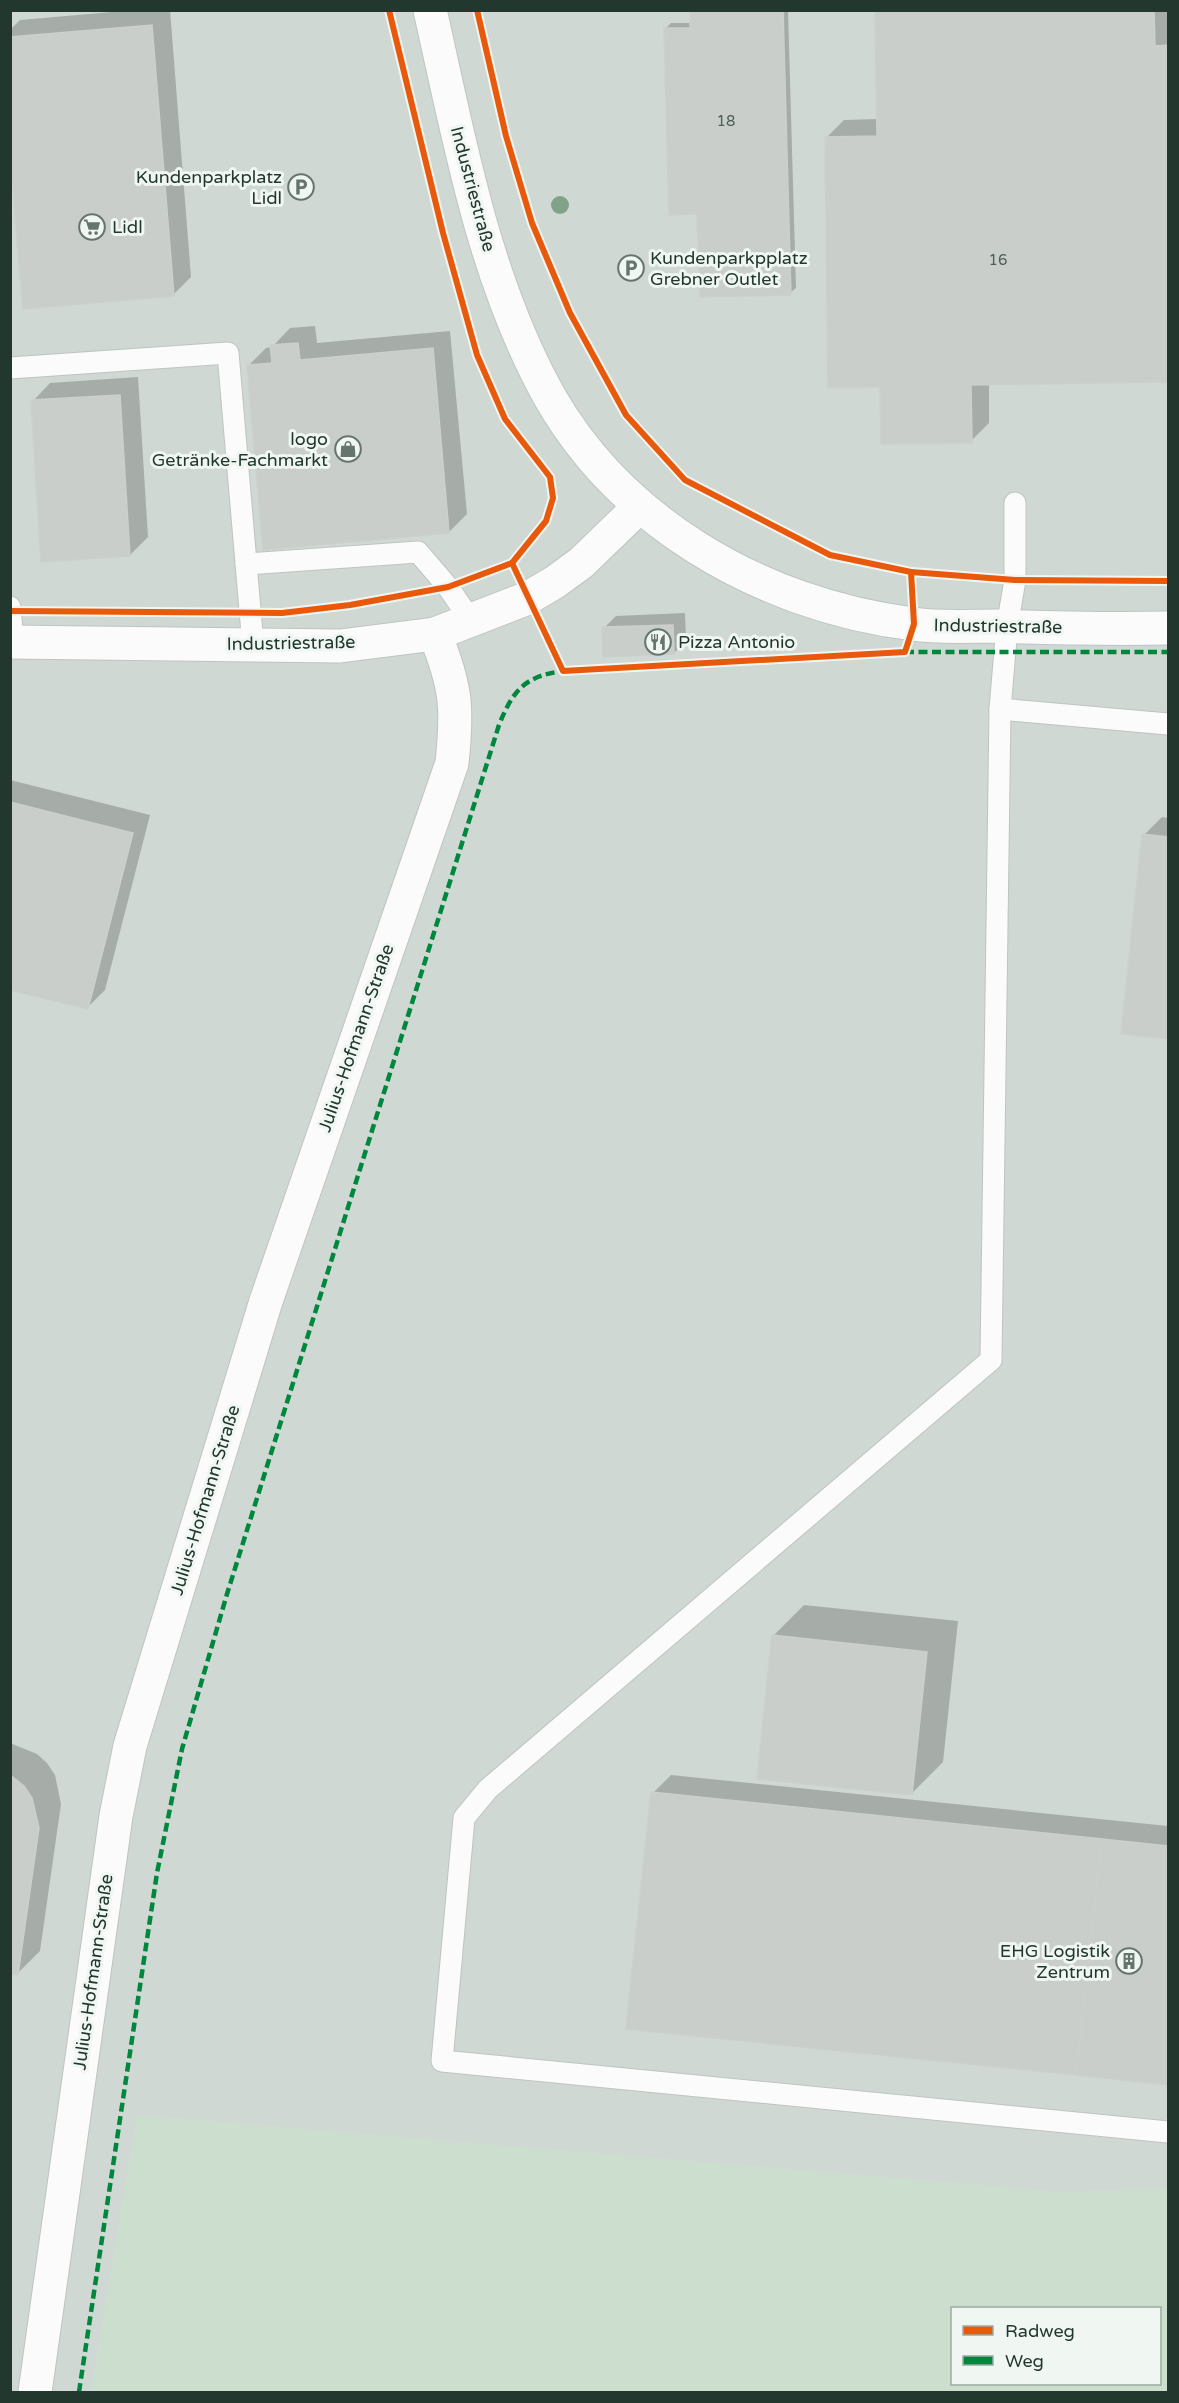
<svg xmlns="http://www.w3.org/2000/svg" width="1179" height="2403" font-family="'Varela Round',sans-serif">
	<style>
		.built { fill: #d0d8d3; fill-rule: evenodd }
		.green { fill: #ccdfcf; fill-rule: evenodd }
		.shadow { fill: #0003 }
		.building { fill: #c9cecb; stroke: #cbd0cd; stroke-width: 1.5 }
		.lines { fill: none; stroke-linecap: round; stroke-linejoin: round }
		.service-casing { stroke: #bfc4c1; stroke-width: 23 }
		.minor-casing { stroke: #bfc4c1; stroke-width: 35 }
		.secondary-casing { stroke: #bec5c1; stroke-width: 35 }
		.service { stroke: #fbfbfb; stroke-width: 21 }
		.minor { stroke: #fbfbfb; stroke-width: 33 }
		.secondary { stroke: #fbfbfb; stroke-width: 33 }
		.quiet { stroke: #00873e; stroke-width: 4.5; stroke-dasharray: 9 4.5; stroke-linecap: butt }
		.cycleway-casing { stroke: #f0f6f2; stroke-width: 10 }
		.cycleway { stroke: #e8590c; stroke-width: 6 }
		.tree { fill: #80a388 }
		.labels { text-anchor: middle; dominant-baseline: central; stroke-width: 6; stroke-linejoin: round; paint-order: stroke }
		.number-label { font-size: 15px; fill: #4c5e57 }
		.poi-label { font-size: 18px; fill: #22382f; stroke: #f0f6f2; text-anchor: end }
		.street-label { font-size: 18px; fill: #22382f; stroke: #f0f6f2 }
	</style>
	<rect width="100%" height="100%" fill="#e2e7e4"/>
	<!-- built -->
	<path class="built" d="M11 11H1168V2392H11ZM952 2308H1160V2384H952Z"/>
	<!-- green -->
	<path class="green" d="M137 2115 1065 2192 1168 2187V2392H91ZM952 2308H1160V2384H952Z"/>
	<!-- shadow -->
	<g class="shadow">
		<polygon points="135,10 170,10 191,277 173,295 10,140 10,30 20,20"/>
		<polygon points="691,10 788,10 796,288 790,293 699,213 665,29 671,23 691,23"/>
		<polygon points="877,10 1168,10 1168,381 989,384 989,423 971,441 882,386 826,138 844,120 878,119"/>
		<polygon points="315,326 317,343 450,331 467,514 449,532 248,366 266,348 272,347 290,328"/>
		<polygon points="138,377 148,537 130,555 33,401 50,383"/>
		<polygon points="685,613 686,641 674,653 604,628 616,616"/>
		<polygon points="10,780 150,815 105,990 87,1008 10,988"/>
		<polygon points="1162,817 1168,818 1168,1038 1123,1033 1144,835"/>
		<polygon points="804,1605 958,1621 943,1762 912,1793 773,1636"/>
		<polygon points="10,1743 37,1754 47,1763 55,1775 61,1804 40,1951 17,1974 10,1973"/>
		<polygon points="671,1775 1168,1826 1168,2083 628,2028 653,1793"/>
	</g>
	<!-- building -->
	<g class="building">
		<polygon points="690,10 783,10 791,295 700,297 697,214 669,215 664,28 690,28"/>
		<polygon points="875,10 1154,10 1155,46 1168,45 1168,382 971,385 972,443 881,444 880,387 828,388 825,137 877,136"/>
		<polygon points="152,25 174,296 23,309 10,158 10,37"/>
		<polygon points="298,343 300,360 433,348 449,533 263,550 247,365 272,363 270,345"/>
		<polygon points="120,395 130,556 41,562 31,400"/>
		<polygon points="673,625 674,654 603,657 602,627"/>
		<polygon points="10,802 133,833 88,1009 10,990"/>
		<polygon points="1142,834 1168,837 1168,1039 1121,1034"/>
		<polygon points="772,1635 927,1652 912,1795 757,1779"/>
		<polygon points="10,1775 24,1786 32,1798 39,1828 18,1975 10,1974"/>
		<polygon points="651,1792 1102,1839 1076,2075 626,2029"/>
		<polygon points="1102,1839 1168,1846 1168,2085 1076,2075"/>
	</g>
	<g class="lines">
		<!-- service casing -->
		<g class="service-casing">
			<g id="service">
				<polyline points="10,368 228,353 253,645"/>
				<polyline points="1015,503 1015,580 1007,627 1000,709 991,1360 488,1789 464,1818 442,2061 1168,2132"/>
				<polyline points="246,564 418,552 448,587 471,621"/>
				<polyline points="10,607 13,642"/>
				<polyline points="1000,709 1168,724"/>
			</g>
		</g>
		<!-- minor casing -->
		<g class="minor-casing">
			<g id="minor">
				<polyline points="10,642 340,646 435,634 528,598 555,582 581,563 640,506"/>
				<path d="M35 2392 116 1816 130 1746 266 1301 452 763C458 706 456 687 435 634"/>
			</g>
		</g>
		<!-- secondary casing -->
		<g class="secondary-casing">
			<path id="secondary" d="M430 10C458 134 481 263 539 377 610 519 760 605 913 624 940 628 969 626 996 626 1054 628 1111 629 1168 628"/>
		</g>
		<!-- service -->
		<use href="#service" class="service"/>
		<!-- minor -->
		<use href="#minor" class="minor"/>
		<!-- secondary -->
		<use href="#secondary" class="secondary"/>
		<!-- quiet -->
		<g class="quiet">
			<polyline points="905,652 1168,652"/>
			<path d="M79 2392 157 1873 182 1749 227 1594 499 725C513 690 525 676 563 671"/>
		</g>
		<!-- cycleway casing -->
		<g class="cycleway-casing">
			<g id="cycleway">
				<polyline points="477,10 506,136 532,223 570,313 626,415 685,480 830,555 911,572 914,624 905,652 563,671 512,563"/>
				<polyline points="911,572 1015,580 1168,581"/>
				<polyline points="10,611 282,613 350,605 448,587 512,563 546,521 553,498 550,477 505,419 477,355 443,233 389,10"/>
			</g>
		</g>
		<!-- cycleway -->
		<use href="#cycleway" class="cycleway"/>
	</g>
	<!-- trees -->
	<circle class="tree" cx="560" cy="205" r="9"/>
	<!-- icons -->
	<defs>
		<g id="parking-ring" transform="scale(1.35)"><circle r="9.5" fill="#f0f6f2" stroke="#65756e" stroke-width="1.5"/><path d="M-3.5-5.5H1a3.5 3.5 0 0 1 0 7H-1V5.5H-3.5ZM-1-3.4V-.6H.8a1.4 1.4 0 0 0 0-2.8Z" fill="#65756e"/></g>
		<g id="supermarket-ring" transform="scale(1.35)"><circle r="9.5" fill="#f0f6f2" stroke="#65756e" stroke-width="1.5"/><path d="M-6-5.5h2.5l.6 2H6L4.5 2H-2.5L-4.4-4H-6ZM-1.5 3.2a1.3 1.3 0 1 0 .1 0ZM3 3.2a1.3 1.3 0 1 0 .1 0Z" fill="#65756e"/></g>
		<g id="shop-ring" transform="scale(1.35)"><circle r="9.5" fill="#f0f6f2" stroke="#65756e" stroke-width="1.5"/><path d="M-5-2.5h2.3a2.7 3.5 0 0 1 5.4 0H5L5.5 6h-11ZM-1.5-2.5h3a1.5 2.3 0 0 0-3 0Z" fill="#65756e"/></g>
		<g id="restaurant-ring" transform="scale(1.35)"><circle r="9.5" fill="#f0f6f2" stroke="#65756e" stroke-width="1.5"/><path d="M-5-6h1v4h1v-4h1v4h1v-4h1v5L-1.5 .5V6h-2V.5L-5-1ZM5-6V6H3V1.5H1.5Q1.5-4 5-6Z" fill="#65756e"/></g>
		<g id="building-ring" transform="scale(1.35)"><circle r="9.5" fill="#f0f6f2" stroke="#65756e" stroke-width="1.5"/><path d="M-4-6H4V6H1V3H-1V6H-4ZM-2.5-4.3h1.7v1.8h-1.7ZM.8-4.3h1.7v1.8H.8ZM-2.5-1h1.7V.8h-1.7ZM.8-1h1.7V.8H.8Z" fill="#65756e"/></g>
	</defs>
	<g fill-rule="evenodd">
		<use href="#parking-ring" x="301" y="187"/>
		<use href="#supermarket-ring" x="92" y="227"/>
		<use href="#parking-ring" x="631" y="268"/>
		<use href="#shop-ring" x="348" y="449"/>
		<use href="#restaurant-ring" x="658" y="642"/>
		<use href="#building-ring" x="1129" y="1961"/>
	</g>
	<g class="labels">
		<!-- number labels -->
		<g class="number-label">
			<text x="726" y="121">18</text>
			<text x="998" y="260">16</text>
		</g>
		<!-- poi labels -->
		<g class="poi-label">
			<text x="282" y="177">Kundenparkplatz<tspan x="282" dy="21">Lidl</tspan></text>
			<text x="112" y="227" text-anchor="start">Lidl</text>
			<text x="650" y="258" text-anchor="start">Kundenparkpplatz<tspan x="650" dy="21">Grebner Outlet</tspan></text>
			<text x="328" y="439">logo<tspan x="328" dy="21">Getränke-Fachmarkt</tspan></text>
			<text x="678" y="642" text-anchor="start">Pizza Antonio</text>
			<text x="1110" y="1951">EHG Logistik<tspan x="1110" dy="21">Zentrum</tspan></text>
		</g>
		<!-- street labels -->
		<g class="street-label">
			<text transform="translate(473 189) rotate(75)">Industriestraße</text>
			<text transform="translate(998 626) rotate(1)">Industriestraße</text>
			<text transform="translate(291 643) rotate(-1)">Industriestraße</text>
			<text transform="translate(356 1038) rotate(-71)">Julius-Hofmann-Straße</text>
			<text transform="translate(205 1500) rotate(-73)">Julius-Hofmann-Straße</text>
			<text transform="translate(93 1972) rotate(-82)">Julius-Hofmann-Straße</text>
		</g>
	</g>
	<!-- border -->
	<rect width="1179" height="2403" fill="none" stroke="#22382f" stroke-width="24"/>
	<!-- legend -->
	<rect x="951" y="2307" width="210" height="78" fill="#f0f6f2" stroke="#9eaaa4" stroke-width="1.5"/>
	<rect x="963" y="2326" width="30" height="9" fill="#e8590c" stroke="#9eaaa4" stroke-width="1.5"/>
	<text x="1005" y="2337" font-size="18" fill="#22382f">Radweg</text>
	<rect x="963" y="2356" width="30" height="9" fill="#00873e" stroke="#9eaaa4" stroke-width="1.5"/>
	<text x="1005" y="2367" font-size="18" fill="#22382f">Weg</text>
</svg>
